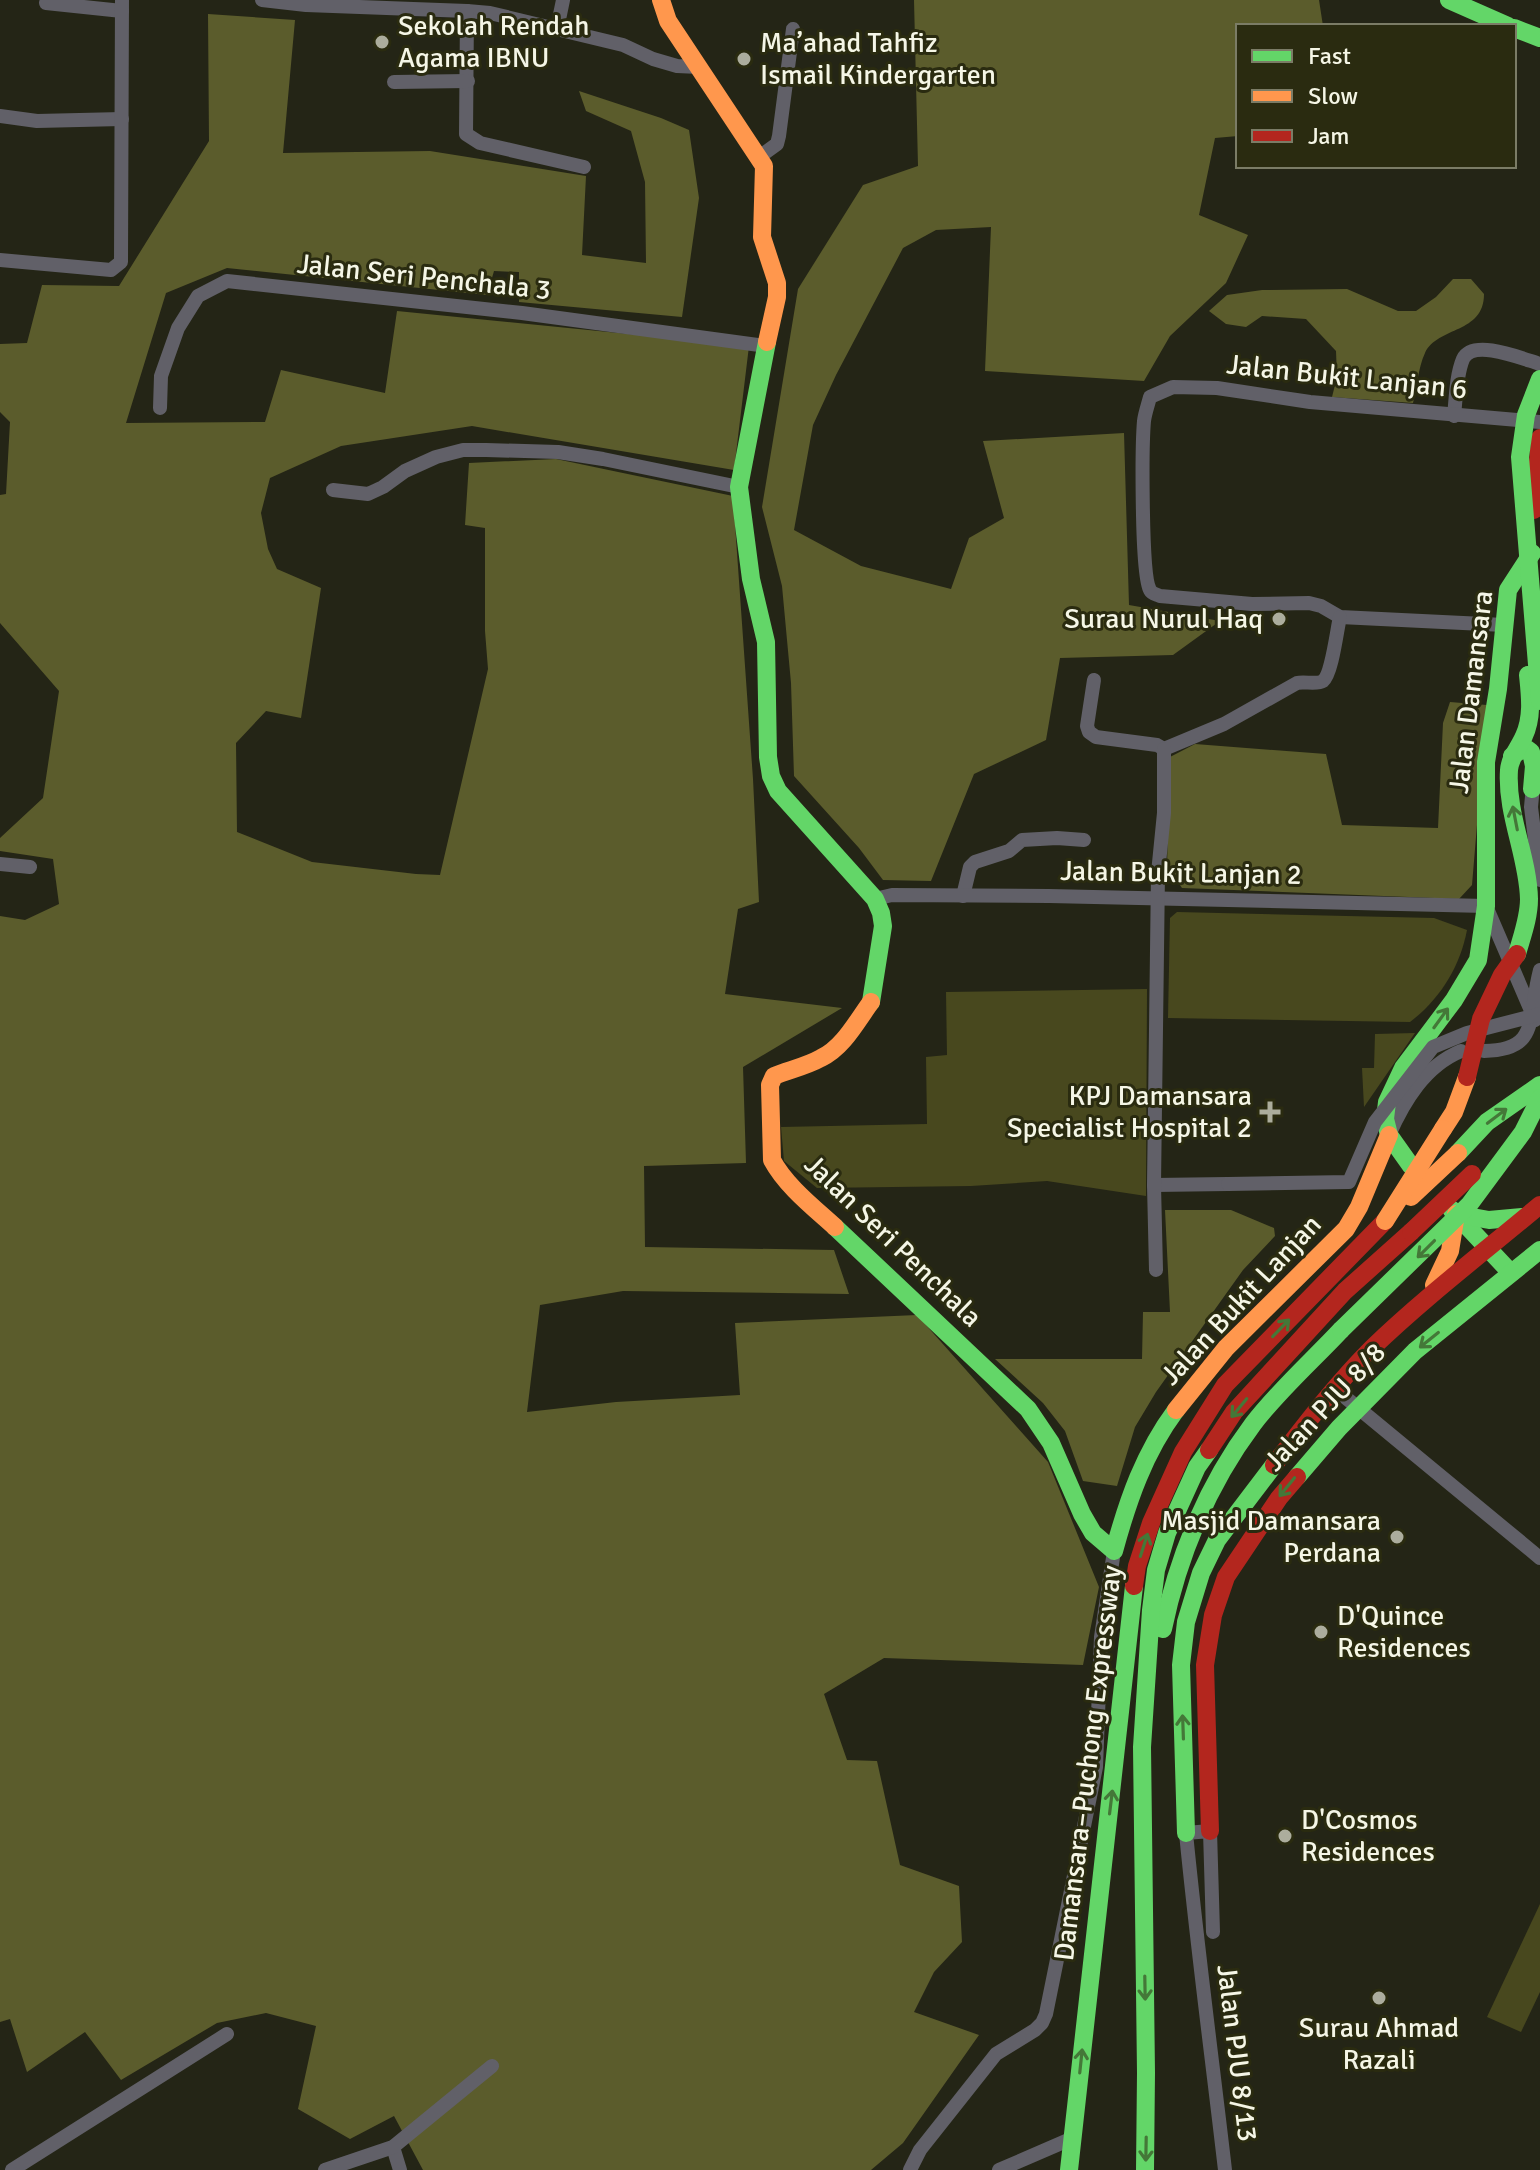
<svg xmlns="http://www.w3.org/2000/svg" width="1540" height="2170" font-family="Signika,sans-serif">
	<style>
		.green { fill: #48481e }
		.forest { fill: #5b5c2c }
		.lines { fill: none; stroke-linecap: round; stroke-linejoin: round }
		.street { stroke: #616068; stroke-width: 14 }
		.fast { stroke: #63d668; stroke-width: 18 }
		.slow { stroke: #ff974d; stroke-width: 18 }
		.jam { stroke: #b3261e; stroke-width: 18 }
		.street-bridge { stroke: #616068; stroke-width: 14 }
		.fast-bridge { stroke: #63d668; stroke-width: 18 }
		.slow-bridge { stroke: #ff974d; stroke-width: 18 }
		.jam-bridge { stroke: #b3261e; stroke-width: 18 }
		.oneway { stroke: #447838 }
		.poi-dot { fill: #acad9d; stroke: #2a2b10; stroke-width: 3 }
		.labels { text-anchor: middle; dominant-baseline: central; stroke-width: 6; stroke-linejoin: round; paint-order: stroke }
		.poi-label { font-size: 28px; fill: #f5f6e6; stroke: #2a2b10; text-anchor: start }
		.street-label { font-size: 28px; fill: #f5f6e6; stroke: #2a2b10 }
	</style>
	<rect width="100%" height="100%" fill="#242516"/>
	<!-- green -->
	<g class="green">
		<path d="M1177 912 1434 918 1467 930C1460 967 1440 999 1410 1022L1168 1018 1170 918Z"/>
		<polygon points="1147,989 1146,1196 1047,1181 971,1186 817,1188 784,1161 781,1127 927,1124 926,1057 947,1055 946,992"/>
		<polygon points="1415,1033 1364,1107 1362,1068 1374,1068 1375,1034"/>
		<polygon points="1540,1904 1540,1992 1521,2032 1487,2017"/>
	</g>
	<!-- forest -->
	<g class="forest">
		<polygon points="914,0 1319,0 1323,26 1238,26 1238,136 1215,138 1199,215 1248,235 1226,283 1170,336 1144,381 985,371 991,227 936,230 903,248 836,375 813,425 794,530 861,566 951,589 969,538 1004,518 983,441 1124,433 1129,605 1220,621 1173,655 1060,658 1046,740 974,774 931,881 883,880 859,848 794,776 791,683 782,586 762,507 798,289 863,185 918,166"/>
		<polygon points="208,14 295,20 283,153 430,151 586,176 582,255 646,263 645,182 631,131 586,111 579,91 661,118 689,130 699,198 682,317 519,302 519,272 494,271 487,295 227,268 166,293 126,423 265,422 281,370 385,393 397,311 749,346 734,470 472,426 341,446 270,478 261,513 268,549 277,569 321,588 301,718 266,711 236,743 237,832 312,862 416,874 440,875 488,669 485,631 485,528 465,525 469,463 556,459 733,496 753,779 759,902 738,909 725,994 842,1008 743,1067 746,1163 644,1166 645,1247 834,1250 849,1294 623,1291 540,1305 527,1412 616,1402 740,1395 735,1323 917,1315 1048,1462 1099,1587 1083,1665 884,1658 824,1694 847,1760 877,1761 900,1865 959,1886 962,1942 934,1972 914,2012 979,2035 903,2143 871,2170 423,2170 394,2116 350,2139 298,2109 316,2026 266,2013 217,2023 121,2080 85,2032 27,2072 10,2019 0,2022 0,916 25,920 59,904 53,859 0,851 0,838 43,798 59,691 0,623 0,495 6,494 10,422 0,412 0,344 27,343 42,285 119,286 209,141"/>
		<path d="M1453 279H1471L1484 294C1484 334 1438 326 1425 353 1418 368 1417 388 1413 403L1332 397 1337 377 1336 351 1306 319 1262 316 1246 327 1226 324 1209 311 1227 295 1262 290 1347 289 1398 311H1416L1436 297Z"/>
		<polygon points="1450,702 1487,705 1472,885 1459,899 1182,888 1167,867 1170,757 1195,744 1326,754 1342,825 1438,828 1443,723"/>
		<polygon points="1165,1210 1231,1210 1274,1228 1275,1236 1243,1270 1156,1392 1135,1427 1117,1486 1083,1481 1065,1431 1043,1403 995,1359 1142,1359 1143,1312 1170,1312"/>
	</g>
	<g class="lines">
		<!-- street -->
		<g class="street">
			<polyline points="262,0 306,5 467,11 490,13 623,45 653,59 677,66 699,67"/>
			<polyline points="46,3 122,11"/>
			<polyline points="467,11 466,134 480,143 584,167"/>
			<polyline points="557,29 563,0"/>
			<polyline points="394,82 468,81"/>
			<polyline points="0,116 37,121 122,119"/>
			<polyline points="759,157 777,144 779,136 793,29"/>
			<polyline points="0,260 111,270 121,262 122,0"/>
			<polyline points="160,408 161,376 178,328 198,296 227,281 522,313 766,346"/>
			<path d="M1454 416C1456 398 1456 376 1463 359 1473 338 1523 359 1540 364"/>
			<polyline points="333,490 368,494 383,487 405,471 436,457 463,450 486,450 558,452 603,459 739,487"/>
			<path d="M1504 625 1340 617 1321 606 1309 603 1252 604 1160 596C1156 594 1152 594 1150 590 1141 575 1142 444 1144 421 1145 413 1148 405 1150 397L1173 387 1217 388 1310 402 1540 422"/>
			<polyline points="1094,680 1087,726 1089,732 1096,737 1157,745 1164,749"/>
			<path d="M1164 749 1224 724 1297 683C1304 681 1317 685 1323 681 1332 674 1337 629 1340 617"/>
			<polyline points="1533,786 1531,807 1540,880"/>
			<polyline points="0,864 30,867"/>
			<polyline points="963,896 970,867 975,862 1009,851 1022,840 1057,838 1084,840"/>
			<polyline points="875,899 892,895 1049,896 1486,906 1535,1020"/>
			<path d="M1484 1051C1540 1050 1527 1020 1540 970"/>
			<path d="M1389 1135C1404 1101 1425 1066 1461 1051"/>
			<polyline points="1154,1185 1228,1184"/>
			<polyline points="1156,1270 1154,1185 1158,873 1164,813 1164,749"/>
			<polyline points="1334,1388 1540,1558"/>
			<path d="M1213 1932 1210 1831 1186 1833C1197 1946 1212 2058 1225 2170"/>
			<polyline points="393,2147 400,2170"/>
			<polyline points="12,2170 227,2034"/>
			<polyline points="325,2170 393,2147 492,2066"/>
			<polyline points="910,2170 920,2150 996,2054 1035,2030 1042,2023 1046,2014 1096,1767 1101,1637 1114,1551"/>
			<polyline points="999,2170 1073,2138"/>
		</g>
		<!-- fast -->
		<g class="fast">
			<polyline points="1449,0 1508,26"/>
			<polyline points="1514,28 1540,38"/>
			<polyline points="767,342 739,487 751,579 766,642 768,757 771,776 778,791 875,899 881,913 883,926 871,1002"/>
			<polyline points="1512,756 1521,750 1527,749 1531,752 1534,766 1532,789"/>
			<path d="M1517 954C1522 936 1529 918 1529 899 1528 856 1506 814 1509 770 1510 757 1519 748 1524 736 1533 717 1530 695 1528 675"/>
			<polyline points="1458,1153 1487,1122 1540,1085"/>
			<polyline points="1411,1166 1389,1135 1385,1119 1387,1102 1403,1068 1454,1000 1478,960 1486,906 1486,762 1498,689 1508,590 1532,553"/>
			<polyline points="1451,1209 1511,1273"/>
			<polyline points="1456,1214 1489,1220 1522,1217"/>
			<path d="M835 1227 1028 1409 1051 1443 1082 1514 1093 1533 1114 1551C1128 1500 1144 1453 1176 1410"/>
			<polyline points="1297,1477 1339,1428 1415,1351 1540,1250"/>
			<path d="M1163 1629C1178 1556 1208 1484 1253 1424 1279 1390 1312 1361 1341 1330"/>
			<polyline points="1186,1833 1181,1665 1186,1622 1201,1573 1217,1540 1274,1465"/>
			<polyline points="1069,2170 1134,1586"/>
			<polyline points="1145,2170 1146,2073 1142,1747 1151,1610 1156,1570 1167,1533 1197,1467 1209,1450"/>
		</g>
		<!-- slow -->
		<g class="slow">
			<polyline points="661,0 668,21 764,166 762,237 777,283 777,297 767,342"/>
			<polyline points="1443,1129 1454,1112 1467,1077"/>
			<path d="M835 1227C813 1207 786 1186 772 1160L770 1085 774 1076C789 1070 807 1066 821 1058 843 1048 857 1021 871 1002"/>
			<polyline points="1434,1285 1450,1251 1456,1214"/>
			<polyline points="1176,1410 1226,1348 1346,1229 1359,1207 1389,1135"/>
		</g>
		<!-- jam -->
		<g class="jam">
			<polyline points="1534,510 1540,438"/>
			<polyline points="1209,1450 1234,1412 1345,1291 1411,1232"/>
			<path d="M1274 1465C1305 1425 1336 1384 1372 1348 1425 1297 1484 1252 1540 1205"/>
			<polyline points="1134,1586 1137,1566 1151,1523 1183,1452 1225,1385 1385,1221"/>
			<polyline points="1210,1831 1205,1665 1213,1615 1226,1577 1279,1498 1297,1477"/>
		</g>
		<!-- street-bridge -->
		<polyline class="street-bridge" points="1228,1184 1349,1182 1375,1122 1433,1047 1467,1033 1540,1014"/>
		<!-- fast-bridge -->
		<g class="fast-bridge">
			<polyline points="1540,379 1526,415 1520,457 1540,701"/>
			<polyline points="1341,1330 1469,1205 1523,1132 1540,1098"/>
		</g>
		<!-- slow-bridge -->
		<g class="slow-bridge">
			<polyline points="1411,1197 1458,1153"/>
			<polyline points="1385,1221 1443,1129"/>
		</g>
		<!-- jam-bridge -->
		<g class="jam-bridge">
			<polyline points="1467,1077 1481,1019 1502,975 1517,954"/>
			<polyline points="1411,1232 1472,1174"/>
		</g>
	</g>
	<!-- one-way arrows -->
	<defs><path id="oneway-shaft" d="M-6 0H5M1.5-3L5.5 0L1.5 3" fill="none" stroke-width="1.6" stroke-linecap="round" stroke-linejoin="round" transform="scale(2)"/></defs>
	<g class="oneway">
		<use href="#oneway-shaft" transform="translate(1515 818) rotate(-101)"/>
		<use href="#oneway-shaft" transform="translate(1441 1018) rotate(-54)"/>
		<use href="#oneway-shaft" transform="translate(1497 1116) rotate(-37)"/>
		<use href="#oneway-shaft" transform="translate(1426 1249) rotate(135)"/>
		<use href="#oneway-shaft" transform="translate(1281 1328) rotate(-46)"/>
		<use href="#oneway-shaft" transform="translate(1429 1340) rotate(141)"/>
		<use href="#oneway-shaft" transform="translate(1239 1408) rotate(130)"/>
		<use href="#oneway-shaft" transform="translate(1287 1487) rotate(129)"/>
		<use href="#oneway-shaft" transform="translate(1144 1545) rotate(-72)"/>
		<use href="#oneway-shaft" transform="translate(1183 1727) rotate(-92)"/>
		<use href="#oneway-shaft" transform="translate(1111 1802) rotate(-83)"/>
		<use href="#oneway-shaft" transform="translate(1145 1988) rotate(89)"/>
		<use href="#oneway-shaft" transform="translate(1081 2061) rotate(-84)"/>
		<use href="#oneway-shaft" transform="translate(1146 2149) rotate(91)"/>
	</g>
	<!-- markers -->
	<g class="poi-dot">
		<circle cx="382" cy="42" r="8"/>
		<circle cx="744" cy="59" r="8"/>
		<circle cx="1279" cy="619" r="8"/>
		<path d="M1266 1100h8v8h8v8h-8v8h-8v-8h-8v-8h8z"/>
		<circle cx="1397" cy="1537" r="8"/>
		<circle cx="1321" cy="1632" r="8"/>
		<circle cx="1285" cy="1836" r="8"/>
		<circle cx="1379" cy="1998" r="8"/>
	</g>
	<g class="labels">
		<!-- poi labels -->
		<g class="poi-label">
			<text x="398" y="26">Sekolah Rendah<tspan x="398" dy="32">Agama IBNU</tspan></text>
			<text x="760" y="43">Ma’ahad Tahfiz<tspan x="760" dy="32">Ismail Kindergarten</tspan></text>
			<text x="1263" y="619" text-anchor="end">Surau Nurul Haq</text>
			<text x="1252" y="1096" text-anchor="end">KPJ Damansara<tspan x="1252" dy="32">Specialist Hospital 2</tspan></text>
			<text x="1381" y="1521" text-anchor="end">Masjid Damansara<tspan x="1381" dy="32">Perdana</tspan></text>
			<text x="1337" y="1616">D'Quince<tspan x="1337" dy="32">Residences</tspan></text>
			<text x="1301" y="1820">D'Cosmos<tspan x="1301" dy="32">Residences</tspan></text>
			<text x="1379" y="2028" text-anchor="middle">Surau Ahmad<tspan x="1379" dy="32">Razali</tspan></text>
		</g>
		<!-- street labels -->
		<g class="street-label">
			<text transform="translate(424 277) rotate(6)">Jalan Seri Penchala 3</text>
			<text transform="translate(1347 377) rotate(6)">Jalan Bukit Lanjan 6</text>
			<text transform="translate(1471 692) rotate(-83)">Jalan Damansara</text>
			<text transform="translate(1181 873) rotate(1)">Jalan Bukit Lanjan 2</text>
			<text transform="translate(893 1241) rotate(44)">Jalan Seri Penchala</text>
			<text transform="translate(1241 1300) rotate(-47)">Jalan Bukit Lanjan</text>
			<text transform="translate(1325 1407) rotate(-47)">Jalan PJU 8/8</text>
			<text transform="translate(1088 1763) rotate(-83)">Damansara–Puchong Expressway</text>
			<text transform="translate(1237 2053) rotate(83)">Jalan PJU 8/13</text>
		</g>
	</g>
	<!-- legend -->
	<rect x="1236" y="24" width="280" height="144" fill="#2a2b10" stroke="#7b7c66" stroke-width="2"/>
	<rect x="1252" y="50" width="40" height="12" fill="#63d668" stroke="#7b7c66" stroke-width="2"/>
	<text x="1308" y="64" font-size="24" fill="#f5f6e6">Fast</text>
	<rect x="1252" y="90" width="40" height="12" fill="#ff974d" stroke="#7b7c66" stroke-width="2"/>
	<text x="1308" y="104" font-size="24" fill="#f5f6e6">Slow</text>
	<rect x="1252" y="130" width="40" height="12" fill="#b3261e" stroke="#7b7c66" stroke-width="2"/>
	<text x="1308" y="144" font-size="24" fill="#f5f6e6">Jam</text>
</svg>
